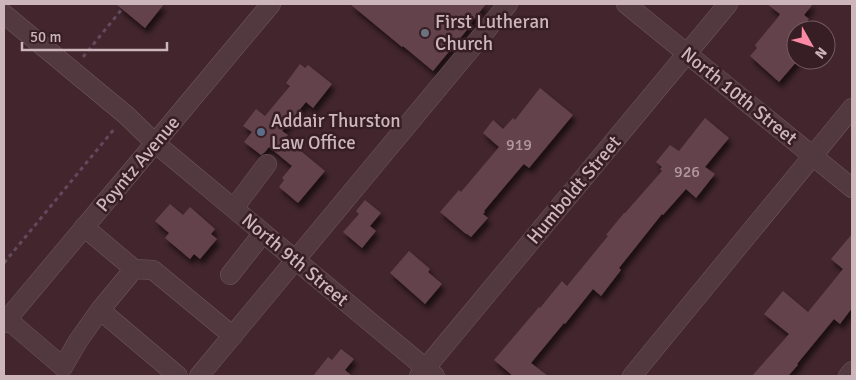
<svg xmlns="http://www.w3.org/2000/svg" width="856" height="380" font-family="Signika,sans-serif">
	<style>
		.building { fill: #64434c; filter: url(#shadow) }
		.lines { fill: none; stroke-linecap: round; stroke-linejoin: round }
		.minor-casing { stroke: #6f575d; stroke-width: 20 }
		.path { stroke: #64495d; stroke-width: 3; stroke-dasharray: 4 4; stroke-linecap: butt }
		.minor { stroke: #52393f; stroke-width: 19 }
		.worship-dot { fill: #6b7280; stroke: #371e24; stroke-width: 2 }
		.service-dot { fill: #5c6f8a; stroke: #371e24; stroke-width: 2 }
		.labels { text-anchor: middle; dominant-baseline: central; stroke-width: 5; stroke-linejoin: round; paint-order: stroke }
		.number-label { font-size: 16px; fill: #b2999f }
		.poi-label { font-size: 19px; fill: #ccb6bb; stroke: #371e24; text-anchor: start }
		.street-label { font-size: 19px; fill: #ccb6bb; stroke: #371e24 }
	</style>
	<defs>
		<filter id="shadow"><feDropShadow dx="3" dy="5.5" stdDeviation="2.5" flood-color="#0009"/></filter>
	</defs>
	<rect width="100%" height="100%" fill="#42252d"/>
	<!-- building -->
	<g class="building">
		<polygon points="116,4 164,4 145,28"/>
		<polygon points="350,4 486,4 470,24 471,25 433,71 403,46 402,47"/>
		<polygon points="767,4 813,4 804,15 809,19 799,30 796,30 796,34 787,45 796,53 796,60 798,60 779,82 750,56 757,48 755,45 779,16 780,14"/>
		<polygon points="300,64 305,68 308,65 332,84 313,108 306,102 282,131 288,135 285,138 325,171 298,203 279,187 284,180 282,178 292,166 269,147 264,153 261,155 244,142 252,132 243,126 256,109 265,116 290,86 286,83"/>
		<polygon points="540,88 573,115 529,168 524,164 522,166 484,211 485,212 483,214 488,218 471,237 467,234 466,234 440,212 459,190 461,192 499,147 483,133 493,120 503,129 513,118 515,120"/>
		<polygon points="705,118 729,138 705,167 715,174 696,198 686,189 663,215 662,214 619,268 621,270 601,296 593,289 565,324 564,323 531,363 548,376 513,376 494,360 539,307 540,308 562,281 567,286 608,236 606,235 624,213 625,213 662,171 660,169 662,167 656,162 670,145 679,151"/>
		<polygon points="365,200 381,213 370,226 376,231 362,248 343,232 359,214 356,211"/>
		<polygon points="170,204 183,215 190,207 215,229 211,234 217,239 200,259 194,254 190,259 165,238 169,233 155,221"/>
		<polygon points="852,234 852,308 840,324 834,319 797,364 798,365 788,376 752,376 789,334 764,314 783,291 808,312 843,269 831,259"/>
		<polygon points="409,251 430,269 428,272 442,284 425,304 390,273"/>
		<polygon points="341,349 354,359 345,370 352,376 313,376 328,357 332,360"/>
	</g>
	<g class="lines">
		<!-- minor casing -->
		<g class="minor-casing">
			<g id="minor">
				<polyline points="626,4 852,188"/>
				<polyline points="4,14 126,115 155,143 435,376"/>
				<polyline points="234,208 267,164"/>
				<polyline points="84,227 134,269 153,270 233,336"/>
				<polyline points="230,275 263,233"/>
				<polyline points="100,310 178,376"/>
				<polyline points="7,319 63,367 78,341 100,310 134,269"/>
				<polyline points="4,323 155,143 271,4"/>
				<polyline points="199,376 508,4"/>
				<polyline points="419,376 728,4"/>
				<polyline points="632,376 852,108"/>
				<polyline points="848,376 852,371"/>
			</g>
		</g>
		<!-- path -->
		<g class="path">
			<polyline points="83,57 122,9"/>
			<polyline points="4,263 115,128"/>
		</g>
		<!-- minor -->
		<use href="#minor" class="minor"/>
	</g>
	<!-- markers -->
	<circle class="worship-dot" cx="425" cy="33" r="5"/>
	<circle class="service-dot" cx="261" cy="132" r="5"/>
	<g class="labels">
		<!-- number labels -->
		<g class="number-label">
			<text x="519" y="145">919</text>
			<text x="687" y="172">926</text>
		</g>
		<!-- poi labels -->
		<g class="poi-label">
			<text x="435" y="22">First Lutheran<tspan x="435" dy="22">Church</tspan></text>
			<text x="271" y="121">Addair Thurston<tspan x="271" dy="22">Law Office</tspan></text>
		</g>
		<!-- street labels -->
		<g class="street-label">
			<text transform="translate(739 96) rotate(39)">North 10th Street</text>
			<text transform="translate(138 164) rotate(-50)">Poyntz Avenue</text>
			<text transform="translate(574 190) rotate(-50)">Humboldt Street</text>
			<text transform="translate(295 260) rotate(40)">North 9th Street</text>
		</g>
	</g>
	<!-- border -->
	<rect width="856" height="380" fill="none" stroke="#ccb6bb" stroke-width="10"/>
	<!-- north arrow -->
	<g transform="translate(811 45) rotate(129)"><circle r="24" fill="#371e24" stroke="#735b60"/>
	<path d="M0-4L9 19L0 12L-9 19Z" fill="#fd8aa5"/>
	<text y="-8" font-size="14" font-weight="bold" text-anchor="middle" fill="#ccb6bb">N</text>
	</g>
	<!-- scale -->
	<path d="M22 42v8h145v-8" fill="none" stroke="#ccb6bb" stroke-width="2.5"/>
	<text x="30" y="42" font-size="15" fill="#ccb6bb" stroke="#371e24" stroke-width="4" paint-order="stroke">50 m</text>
</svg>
